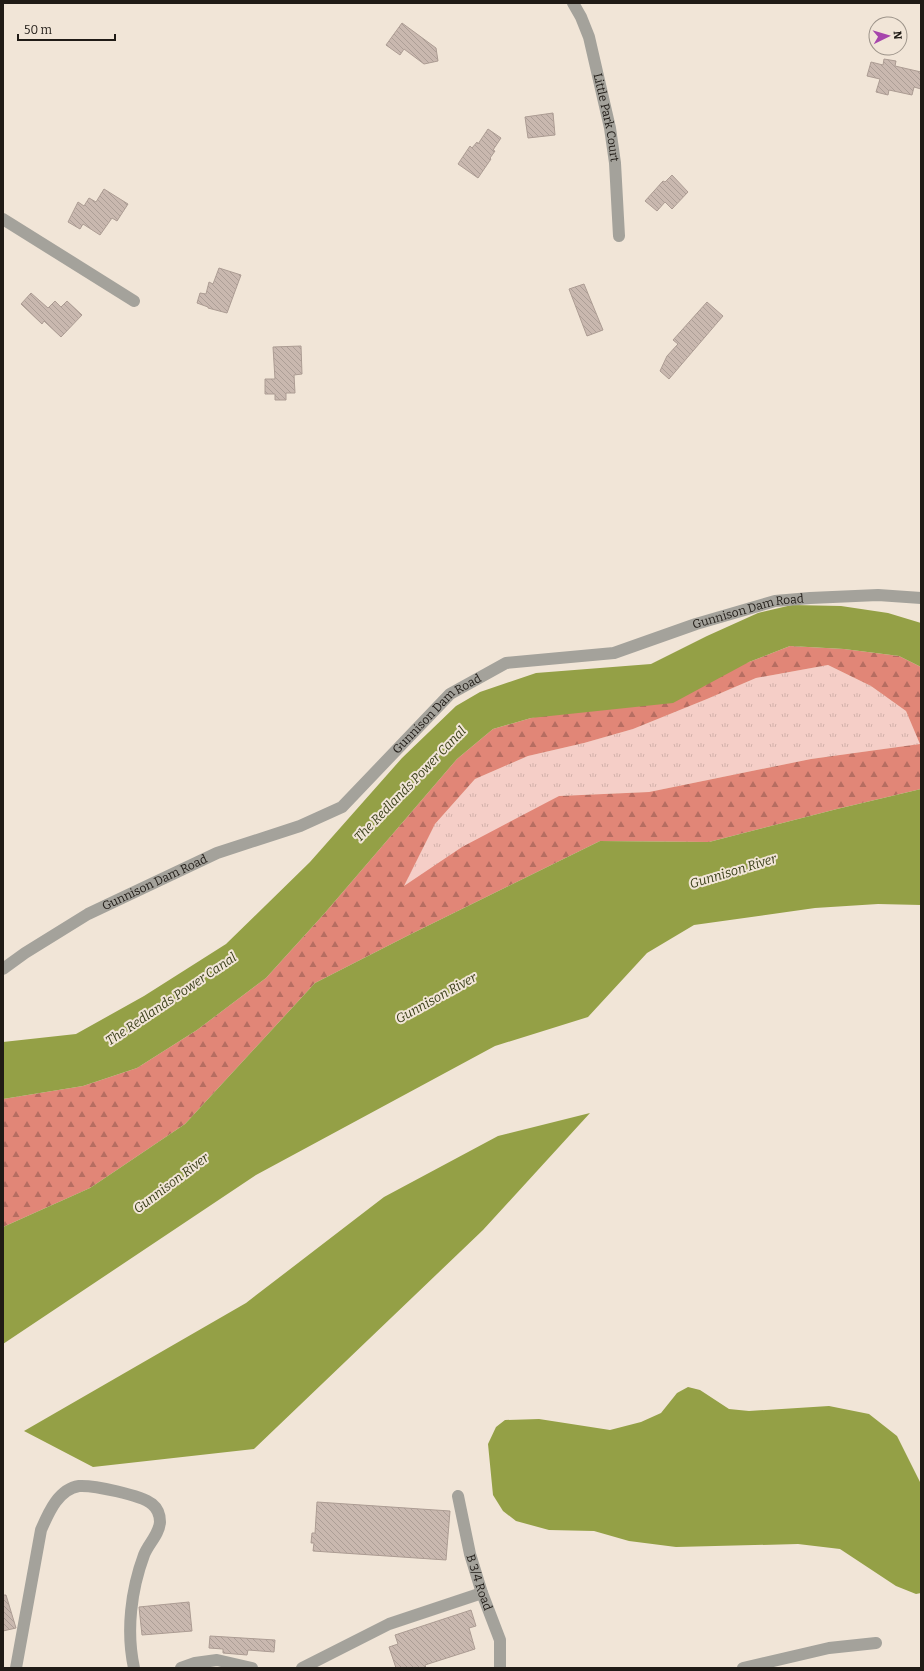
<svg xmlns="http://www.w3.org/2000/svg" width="924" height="1671" font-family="Bitter,serif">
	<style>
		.grass { fill: url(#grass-tufts) }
		.forest { fill: url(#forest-firs); fill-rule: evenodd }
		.water { fill: #94a046 }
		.building { fill: url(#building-back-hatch); stroke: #ac9c93 }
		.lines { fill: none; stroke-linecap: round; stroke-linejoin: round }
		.minor { stroke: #a4a29b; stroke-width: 12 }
		.labels { text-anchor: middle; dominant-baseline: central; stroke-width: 4; stroke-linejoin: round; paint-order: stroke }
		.street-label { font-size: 12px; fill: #201b16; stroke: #f1e5d7 }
		.water-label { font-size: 13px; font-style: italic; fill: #3b401a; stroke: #f1e5d7 }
	</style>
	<defs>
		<pattern id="grass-tufts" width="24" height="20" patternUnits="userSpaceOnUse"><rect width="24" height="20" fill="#f5cec7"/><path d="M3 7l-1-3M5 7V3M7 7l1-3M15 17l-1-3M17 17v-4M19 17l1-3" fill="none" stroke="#d2b0aa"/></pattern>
		<pattern id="forest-firs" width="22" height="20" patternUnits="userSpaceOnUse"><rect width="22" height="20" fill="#e18677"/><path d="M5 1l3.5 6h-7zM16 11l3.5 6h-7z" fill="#b66d61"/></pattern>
		<pattern id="building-back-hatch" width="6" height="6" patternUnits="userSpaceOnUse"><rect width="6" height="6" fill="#c9b8af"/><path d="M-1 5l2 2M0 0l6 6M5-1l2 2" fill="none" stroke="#ac9e96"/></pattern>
	</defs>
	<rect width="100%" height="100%" fill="#f1e5d7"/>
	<!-- grass -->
	<polygon class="grass" points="828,665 871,686 906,711 921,744 811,759 649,792 559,796 403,887 435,824 475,779 528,756 584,743 633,729 707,699 756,678"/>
	<!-- forest -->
	<path class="forest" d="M790 646 844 649 899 656 921 667V789L837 809 709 842 600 841 409 935 315 983 185 1124 90 1188 3 1227V1099L83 1086 137 1068 197 1030 266 978 324 914 457 759 493 729 531 718 749 662ZM828 665 871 686 906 711 920 744 811 759 649 792 559 796 462 847 404 886 435 824 475 779 528 756 584 743 633 729 707 699 756 678Z"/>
	<!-- water -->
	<g class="water">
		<polygon points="792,605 841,606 888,613 921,623 921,667 899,656 844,649 790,646 749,662 673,703 531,718 493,729 457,759 324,914 266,978 197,1030 137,1068 83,1086 3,1099 3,1042 76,1034 144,996 226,944 310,862 402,758 456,706 480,692 536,673 651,664 707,636 758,613"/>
		<polygon points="921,789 921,905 878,904 815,908 694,925 647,953 588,1017 495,1046 256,1175 3,1344 3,1227 90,1188 185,1124 315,983 409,935 600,841 709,842 837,809"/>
		<polygon points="590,1113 483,1230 254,1449 93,1467 24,1431 246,1303 384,1197 498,1136"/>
		<polygon points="688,1387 700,1390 729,1409 749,1411 829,1406 869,1414 897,1436 921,1484 921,1593 916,1594 896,1586 840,1549 798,1544 676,1547 629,1541 594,1531 549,1530 516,1521 503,1511 493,1495 488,1444 496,1427 505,1420 539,1419 610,1430 641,1422 661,1413 677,1393"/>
	</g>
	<!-- building -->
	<g class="building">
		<polygon points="402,23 436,48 438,61 424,64 404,49 400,55 386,45"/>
		<polygon points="884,59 896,61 895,66 921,72 921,89 914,87 912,95 889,90 888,95 876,92 880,79 867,76 871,62 883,65"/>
		<polygon points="553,113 555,135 528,138 525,117"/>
		<polygon points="488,129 501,138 493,150 495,151 490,158 491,159 478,178 458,164 470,146 472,148 477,142 478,144"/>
		<polygon points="672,175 688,192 672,209 665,202 657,211 645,201 663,181 665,182"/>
		<polygon points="104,189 128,204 117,221 112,218 100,235 83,224 80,229 68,222 78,202 84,206 89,198 96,202"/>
		<polygon points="219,268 241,275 227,313 208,308 208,307 197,303 200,293 206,294 209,282 213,284"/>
		<polygon points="584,284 603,330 587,336 569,289"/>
		<polygon points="31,293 48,308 55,301 61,307 67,301 82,315 61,337 44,321 42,324 21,304"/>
		<polygon points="707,302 723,316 669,379 660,371 667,356 678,344 673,340"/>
		<polygon points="301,346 302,374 294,375 295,393 286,393 286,400 275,400 275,394 265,394 265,379 275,379 273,347"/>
		<polygon points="317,1502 450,1511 446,1560 313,1551 314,1543 311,1543 312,1533 315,1533"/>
		<polygon points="3,1595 6,1595 16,1628 3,1631"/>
		<polygon points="189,1602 192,1631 142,1635 139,1607"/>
		<polygon points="471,1610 476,1626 469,1628 475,1649 425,1665 426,1668 396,1668 389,1647 398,1644 395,1635"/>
		<polygon points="210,1636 275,1640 274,1652 248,1650 247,1655 223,1653 223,1649 209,1648"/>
	</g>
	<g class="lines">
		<!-- minor -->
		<g class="minor">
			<path id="s1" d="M573 3 581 17 589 37 610 128 615 163 619 236"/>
			<polyline points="3,219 134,301"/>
			<path id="s2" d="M3 969 25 953 88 914 217 853 300 826 342 807 450 694 506 663 614 653 696 624 775 601 810 598 878 595 921 598"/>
			<path id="s3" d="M458 1496 470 1554 482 1593 500 1640V1668"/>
			<path d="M16 1668 41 1530C48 1514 58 1489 79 1486 93 1485 141 1495 152 1504 157 1508 160 1515 160 1522 159 1535 148 1544 144 1555 131 1590 126 1631 134 1668"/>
			<polyline points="181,1668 195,1663 217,1660 252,1668"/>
			<polyline points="302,1668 389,1624 482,1593"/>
			<polyline points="743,1668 829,1648 876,1643"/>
		</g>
	</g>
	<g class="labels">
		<!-- street labels -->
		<g class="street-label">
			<text stroke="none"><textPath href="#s1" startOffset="120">Little Park Court</textPath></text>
			<text stroke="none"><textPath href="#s2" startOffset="847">Gunnison Dam Road</textPath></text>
			<text stroke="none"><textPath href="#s2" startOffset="511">Gunnison Dam Road</textPath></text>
			<text stroke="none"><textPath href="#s2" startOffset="175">Gunnison Dam Road</textPath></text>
			<text stroke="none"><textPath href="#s3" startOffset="89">B 3/4 Road</textPath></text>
		</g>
		<!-- water labels -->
		<g class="water-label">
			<text transform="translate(410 784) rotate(-46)">The Redlands Power Canal</text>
			<text transform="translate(733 871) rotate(-17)">Gunnison River</text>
			<text transform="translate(436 998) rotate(-29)">Gunnison River</text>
			<text transform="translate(171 999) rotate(-34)">The Redlands Power Canal</text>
			<text transform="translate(171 1183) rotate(-37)">Gunnison River</text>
		</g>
	</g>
	<!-- border -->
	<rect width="924" height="1671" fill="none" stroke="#201b16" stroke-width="8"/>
	<!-- north arrow -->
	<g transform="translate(888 36) rotate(85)"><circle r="19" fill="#f1e5d7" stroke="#9d948a"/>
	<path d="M0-3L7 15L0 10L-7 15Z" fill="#a645ac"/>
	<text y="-6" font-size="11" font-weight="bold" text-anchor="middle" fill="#201b16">N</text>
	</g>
	<!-- scale -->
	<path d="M18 34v6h97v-6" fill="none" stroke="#201b16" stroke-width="2"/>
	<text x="24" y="34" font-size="12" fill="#201b16" stroke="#f1e5d7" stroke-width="3" paint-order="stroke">50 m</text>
</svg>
